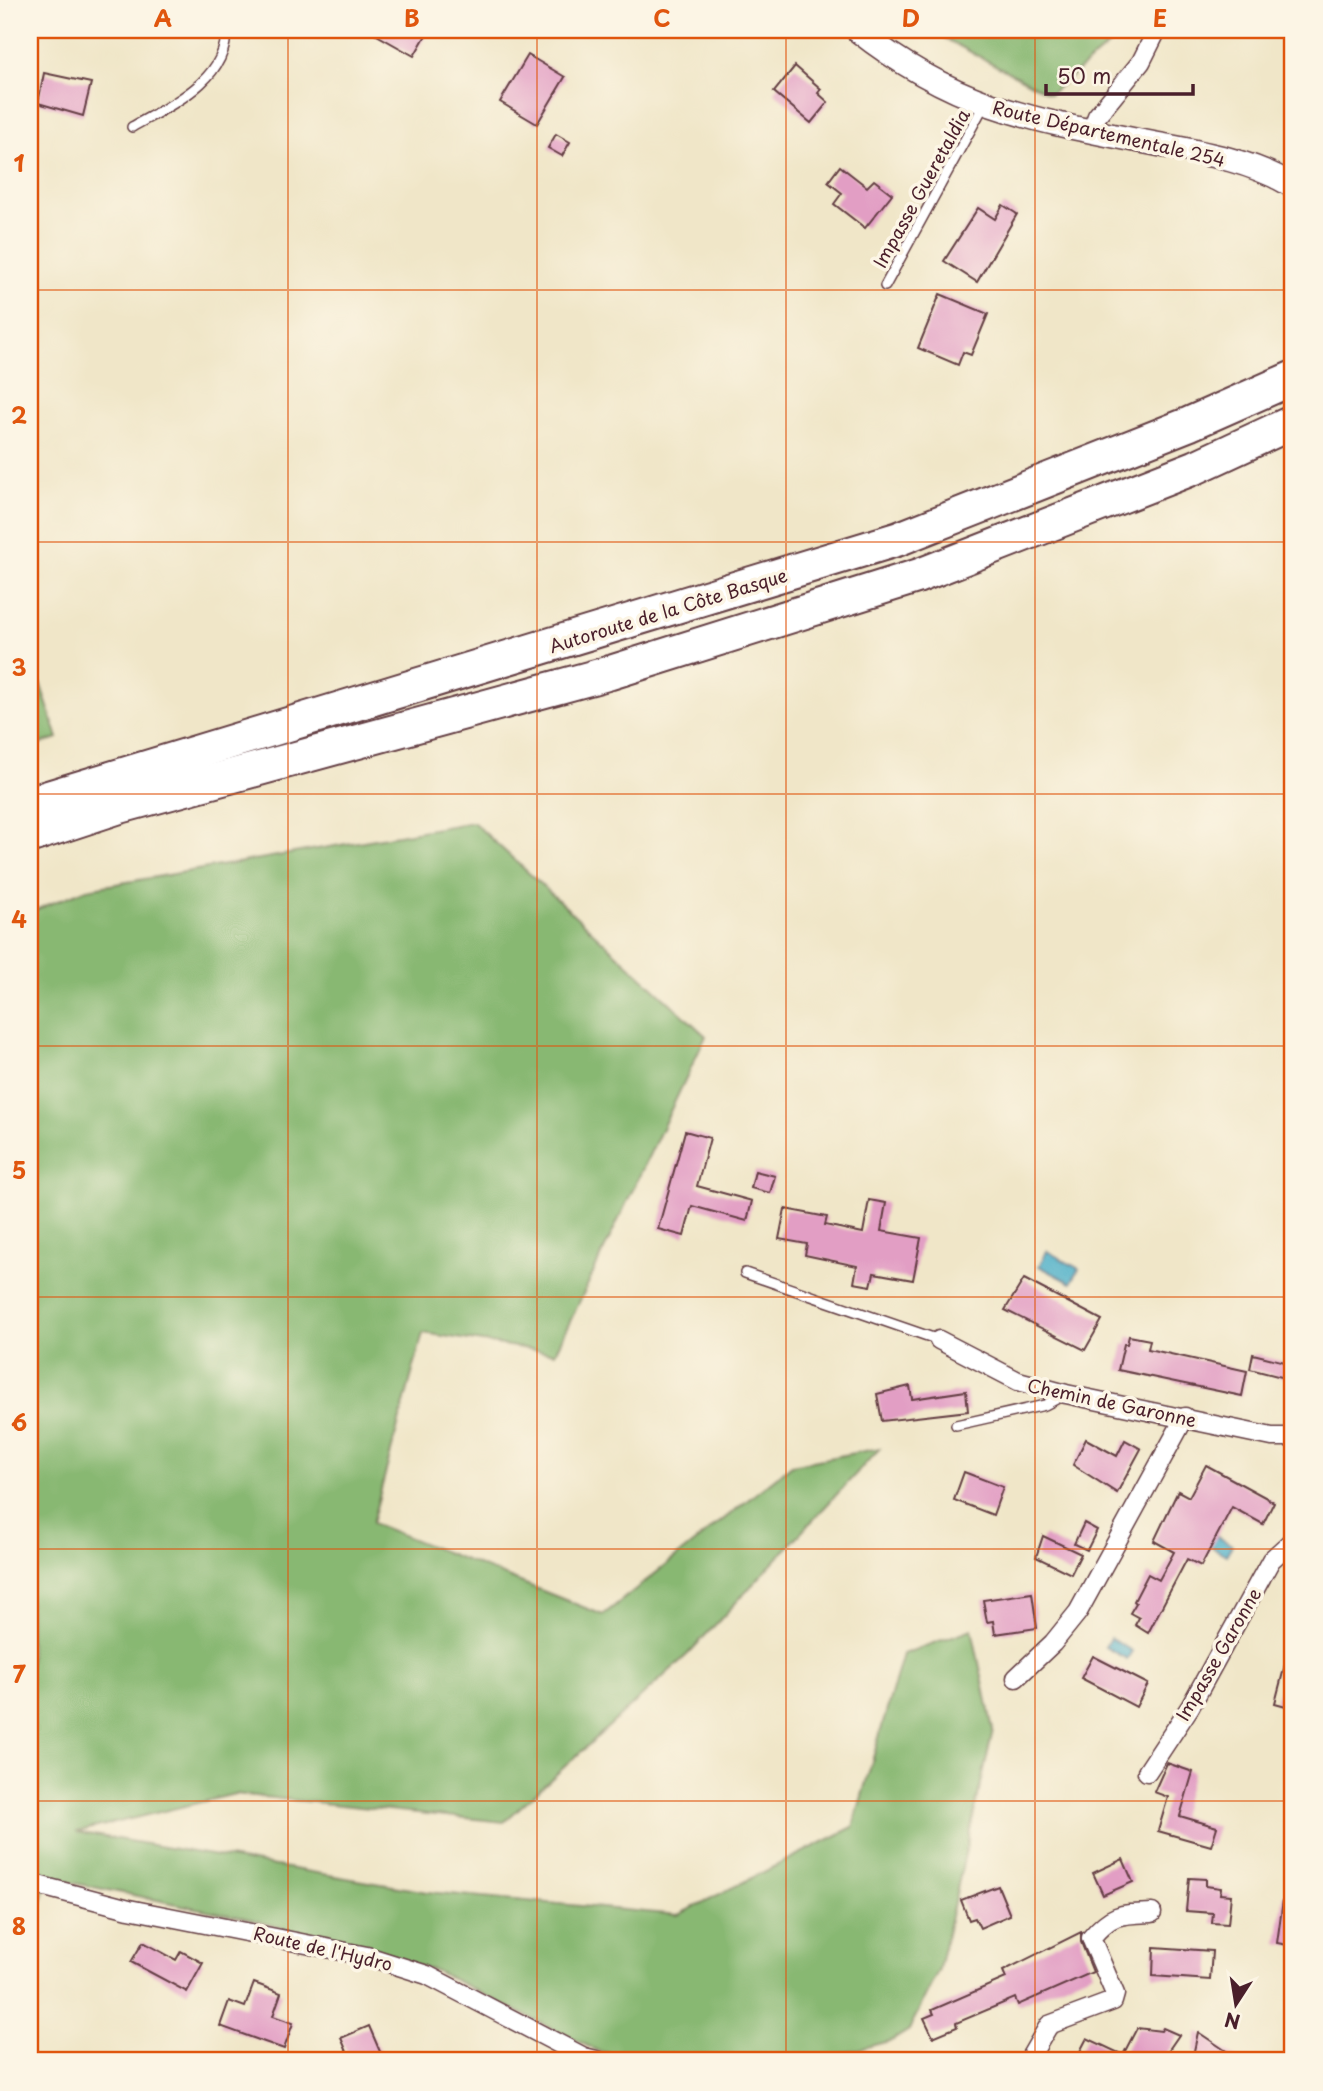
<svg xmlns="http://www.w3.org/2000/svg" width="1323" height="2091" font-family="'Playpen Sans',sans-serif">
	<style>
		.forest { fill: #88b872; stroke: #696c4e; stroke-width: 2 }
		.water { fill: #49aec8; stroke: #4a667a; stroke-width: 2 }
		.building { fill: #e29ec4 }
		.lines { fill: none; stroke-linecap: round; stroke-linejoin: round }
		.service-casing { stroke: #633d43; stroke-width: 12 }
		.minor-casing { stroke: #633d43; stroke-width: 21 }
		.tertiary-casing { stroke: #633d43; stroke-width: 26 }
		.motorway-casing { stroke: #633d43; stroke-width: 37 }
		.service { stroke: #fff; stroke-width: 9 }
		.minor { stroke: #fff; stroke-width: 18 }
		.tertiary { stroke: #fff; stroke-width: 23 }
		.motorway { stroke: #fff; stroke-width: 33 }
		.grid { fill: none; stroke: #e0560e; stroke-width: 2; stroke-opacity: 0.55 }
		.labels { text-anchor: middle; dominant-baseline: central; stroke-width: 7; stroke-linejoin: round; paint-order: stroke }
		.street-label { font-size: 18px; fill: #4a1f2b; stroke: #fcf5e5 }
		.neatline { fill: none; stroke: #e0560e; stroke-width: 2.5 }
		.grid-label { font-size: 23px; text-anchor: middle; font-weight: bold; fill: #e0560e }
	</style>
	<rect width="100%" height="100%" fill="#fcf5e5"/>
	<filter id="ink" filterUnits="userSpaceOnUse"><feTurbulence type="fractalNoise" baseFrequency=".0143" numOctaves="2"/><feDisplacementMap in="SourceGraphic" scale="14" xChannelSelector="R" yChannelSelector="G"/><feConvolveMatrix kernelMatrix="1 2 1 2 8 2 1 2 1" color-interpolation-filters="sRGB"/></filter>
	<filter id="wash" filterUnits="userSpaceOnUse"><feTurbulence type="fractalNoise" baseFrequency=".00686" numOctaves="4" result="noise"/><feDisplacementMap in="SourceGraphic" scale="28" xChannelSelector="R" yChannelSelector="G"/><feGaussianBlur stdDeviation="1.57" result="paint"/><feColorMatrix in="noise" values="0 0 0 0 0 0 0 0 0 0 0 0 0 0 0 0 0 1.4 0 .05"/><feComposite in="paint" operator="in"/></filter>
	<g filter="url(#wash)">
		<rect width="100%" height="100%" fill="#f0e6c8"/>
		<!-- forest -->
		<g class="forest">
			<polygon points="929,30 1127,30 1050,94"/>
			<polygon points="30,652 58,738 30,747"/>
			<polygon points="473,822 706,1036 555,1353 423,1333 372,1523 603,1615 792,1465 880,1448 688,1654 504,1822 235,1794 76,1832 428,1892 678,1915 853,1827 903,1654 972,1629 993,1730 939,1969 909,2030 893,2040 813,2061 649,2061 598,2051 434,1970 250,1919 49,1878 30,1938 30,912 87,889"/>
		</g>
		<!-- water -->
		<g class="water">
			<polygon points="1047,1251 1079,1269 1071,1283 1039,1266"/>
			<polygon points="1211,1533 1232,1545 1226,1555 1205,1543"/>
			<polygon points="1110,1638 1132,1651 1127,1659 1105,1647"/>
		</g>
		<g id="blocks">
			<!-- building -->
			<g class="building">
				<polygon points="368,30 429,30 414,56"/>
				<polygon points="528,55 565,77 537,124 500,102"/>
				<polygon points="795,66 821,89 818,93 828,102 811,123 774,92"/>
				<polygon points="44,73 91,83 83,116 38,103"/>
				<polygon points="556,134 570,142 562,156 548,148"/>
				<polygon points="840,166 867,187 874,180 892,194 865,228 834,204 842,193 828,182"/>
				<polygon points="1003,205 1017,214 977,282 944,261 978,208 995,219"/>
				<polygon points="940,294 988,314 971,355 963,352 958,365 918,348"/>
				<polygon points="685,1131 710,1138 697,1186 752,1201 747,1221 692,1206 684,1236 658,1229"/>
				<polygon points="755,1171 775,1176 770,1193 751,1188"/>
				<polygon points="869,1200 886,1203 881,1231 921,1238 913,1280 874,1273 871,1286 854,1283 857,1266 805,1255 807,1244 779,1239 785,1209 827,1217 825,1225 863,1233"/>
				<polygon points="1024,1279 1102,1320 1085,1350 1005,1310"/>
				<polygon points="1129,1336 1150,1340 1148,1349 1247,1371 1242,1396 1118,1370 1124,1344 1127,1344"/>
				<polygon points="1253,1354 1293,1364 1293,1380 1250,1369"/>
				<polygon points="910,1386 912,1399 966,1391 968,1411 882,1421 877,1394"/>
				<polygon points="1086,1439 1117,1456 1125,1440 1141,1449 1117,1493 1073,1465"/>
				<polygon points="1206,1465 1274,1502 1263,1524 1232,1507 1201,1566 1187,1559 1148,1633 1135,1625 1139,1618 1130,1613 1136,1603 1134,1601 1148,1574 1159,1580 1174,1552 1154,1541 1178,1491 1189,1497"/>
				<polygon points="964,1472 1003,1487 993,1515 954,1500"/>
				<polygon points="1084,1523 1097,1530 1087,1550 1074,1544"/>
				<polygon points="1043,1536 1081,1554 1071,1574 1036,1557"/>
				<polygon points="1032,1593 1037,1628 995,1634 993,1621 987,1622 983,1600"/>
				<polygon points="1288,1653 1293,1653 1293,1708 1275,1703"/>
				<polygon points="1093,1656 1148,1684 1136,1707 1081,1678"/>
				<polygon points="1167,1763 1193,1772 1180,1816 1217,1827 1211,1846 1158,1831 1168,1797 1154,1792"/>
				<polygon points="1123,1859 1133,1882 1103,1895 1093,1873"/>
				<polygon points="1189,1878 1206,1879 1206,1886 1221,1888 1220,1894 1231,1895 1228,1924 1212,1923 1213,1913 1186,1911"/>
				<polygon points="998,1886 1010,1915 980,1928 975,1918 969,1920 961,1900"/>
				<polygon points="1284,1893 1293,1894 1293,1946 1277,1943"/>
				<polygon points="1081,1932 1081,1942 1093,1972 1018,2005 1015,1998 956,2023 957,2027 933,2037 924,2018 934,2014 932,2010 1006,1978 1003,1971"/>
				<polygon points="143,1942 176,1960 181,1951 203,1963 187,1992 131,1962"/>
				<polygon points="1154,1947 1212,1951 1210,1980 1153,1976"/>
				<polygon points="254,1983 281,1993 273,2016 293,2023 284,2049 220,2026 229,2001 245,2007"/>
				<polygon points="369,2026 384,2061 351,2061 341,2038"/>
				<polygon points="1137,2028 1161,2031 1163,2028 1179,2035 1161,2061 1075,2061 1087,2038 1123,2055"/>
				<polygon points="1198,2032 1241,2061 1207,2061 1194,2051"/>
			</g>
		</g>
	</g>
	<g filter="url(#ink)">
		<use href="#blocks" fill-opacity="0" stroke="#633d43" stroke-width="2"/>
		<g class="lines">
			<!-- service casing -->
			<g class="service-casing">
				<g id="service">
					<path d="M132 127C170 105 227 81 226 30"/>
					<polyline points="885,286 984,105"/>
					<polyline points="745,1273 939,1340"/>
					<polyline points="956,1425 1045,1405 1064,1395"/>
				</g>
			</g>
			<!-- minor casing -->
			<g class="minor-casing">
				<g id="minor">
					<polyline points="1091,132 1097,116 1141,62 1157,30"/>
					<polyline points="939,1340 1018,1381 1066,1394 1272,1437 1293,1437"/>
					<polyline points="1016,1678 1053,1643 1078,1612 1185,1417"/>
					<polyline points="1147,1772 1190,1707 1271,1560 1293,1540"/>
					<polyline points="30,1883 129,1909 367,1956 427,1975 584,2057 600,2061"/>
					<path d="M1028 2061 1049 2025 1113 2001 1115 1994 1091 1938C1112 1913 1121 1914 1152 1913"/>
				</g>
			</g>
			<!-- tertiary casing -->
			<g class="tertiary-casing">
				<path id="tertiary" d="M857 30C951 104 1026 119 1140 141 1191 151 1248 158 1293 186"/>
			</g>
			<!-- motorway casing -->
			<g class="motorway-casing">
				<g id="motorway">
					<polyline points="30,803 898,539 1189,424 1293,378"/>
					<polyline points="30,836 118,807 609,673 918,576 1196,467 1293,422"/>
				</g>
			</g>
			<!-- service -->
			<use href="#service" class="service"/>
			<!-- minor -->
			<use href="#minor" class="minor"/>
			<!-- tertiary -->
			<use href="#tertiary" class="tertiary"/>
			<!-- motorway -->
			<use href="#motorway" class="motorway"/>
		</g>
	</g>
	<!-- grid -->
	<path class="grid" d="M288 30V2061M537 30V2061M786 30V2061M1035 30V2061M30 290H1293M30 542H1293M30 794H1293M30 1046H1293M30 1297H1293M30 1549H1293M30 1801H1293"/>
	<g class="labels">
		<!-- street labels -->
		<g class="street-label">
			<text transform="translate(1109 133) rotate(13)">Route Départementale 254</text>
			<text transform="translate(921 188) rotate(-61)">Impasse Gueretaldia</text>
			<text transform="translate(668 610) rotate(-17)">Autoroute de la Côte Basque</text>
			<text transform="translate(1112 1402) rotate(12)">Chemin de Garonne</text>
			<text transform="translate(1218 1654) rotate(-60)">Impasse Garonne</text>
			<text transform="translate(323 1948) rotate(13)">Route de l'Hydro</text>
		</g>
	</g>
	<!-- margin -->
	<rect width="1323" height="2091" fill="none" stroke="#fcf5e5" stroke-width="77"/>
	<!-- north arrow -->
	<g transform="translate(1236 2004) rotate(192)" stroke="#fcf5e5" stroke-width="5" paint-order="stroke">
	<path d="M0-5L12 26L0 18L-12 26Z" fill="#4a1f2b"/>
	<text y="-10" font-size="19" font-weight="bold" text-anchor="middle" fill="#4a1f2b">N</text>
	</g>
	<!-- scale -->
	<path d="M1046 84v10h147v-10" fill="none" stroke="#4a1f2b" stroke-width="3.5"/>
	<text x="1057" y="84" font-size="21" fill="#4a1f2b" stroke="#fcf5e5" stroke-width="5" paint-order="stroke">50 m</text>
	<rect x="38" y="38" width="1246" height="2014" class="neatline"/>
	<g class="grid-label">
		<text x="163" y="27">A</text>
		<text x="412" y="27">B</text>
		<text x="662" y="27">C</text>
		<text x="911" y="27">D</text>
		<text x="1160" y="27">E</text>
		<text x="19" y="172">1</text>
		<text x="19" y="424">2</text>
		<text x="19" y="676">3</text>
		<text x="19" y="928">4</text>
		<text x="19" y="1179">5</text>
		<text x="19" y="1431">6</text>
		<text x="19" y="1683">7</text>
		<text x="19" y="1935">8</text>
	</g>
</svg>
